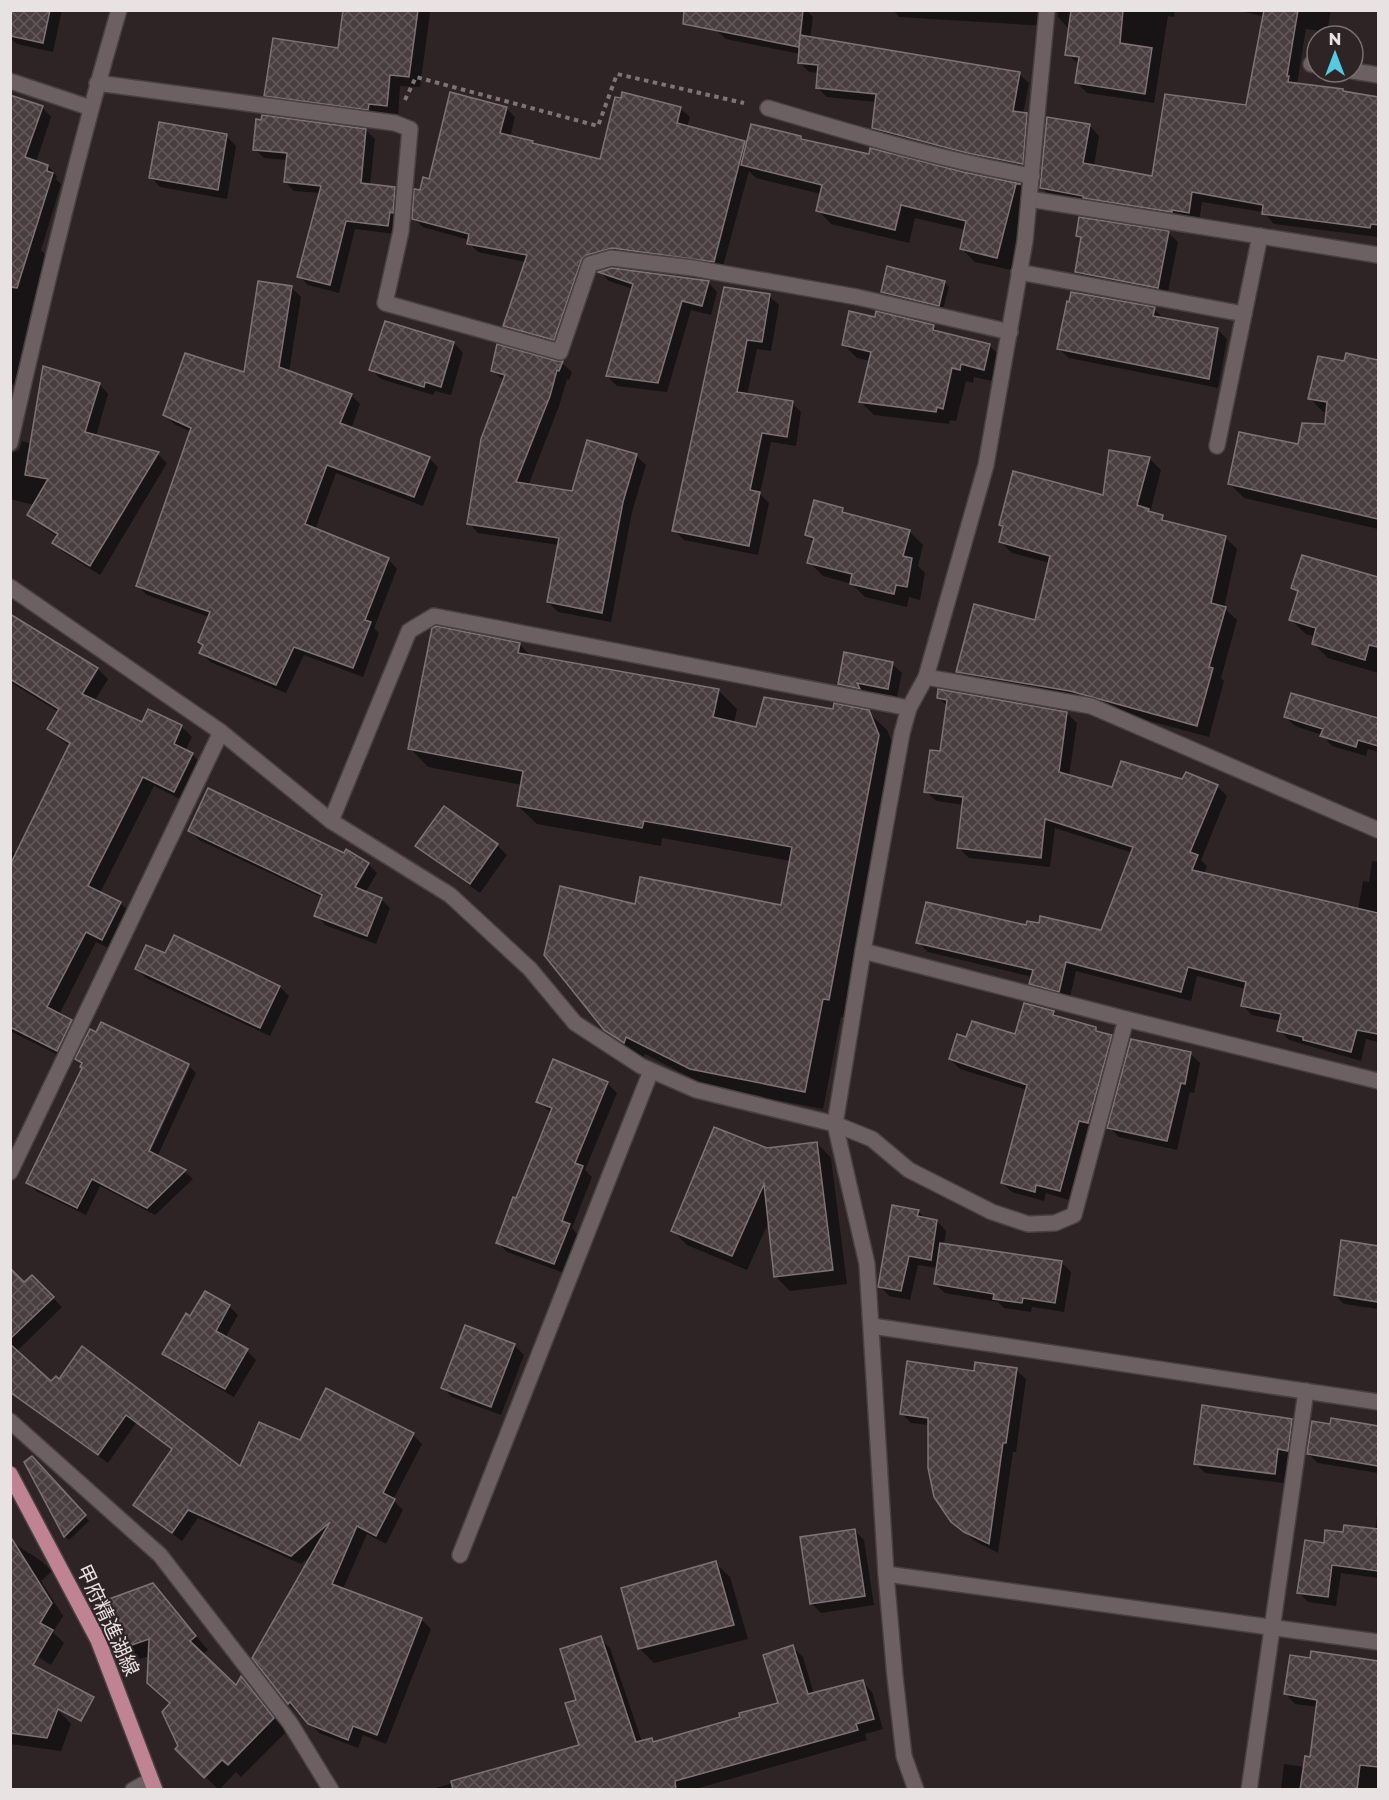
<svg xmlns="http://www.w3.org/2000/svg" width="1389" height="1800" font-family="Montserrat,'Noto Sans JP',sans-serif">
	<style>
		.shadow { fill: #0007; fill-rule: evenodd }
		.building { fill: url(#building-cross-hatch); stroke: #7f7275; stroke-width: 1.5 }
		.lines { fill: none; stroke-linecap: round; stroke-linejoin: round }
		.minor-casing { stroke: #494042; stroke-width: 18 }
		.major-casing { stroke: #494042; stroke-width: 18 }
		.path { stroke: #7d7476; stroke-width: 4; stroke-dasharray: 4.5 4.5; stroke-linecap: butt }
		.minor { stroke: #6c6062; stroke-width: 15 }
		.major { stroke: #c08393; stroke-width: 15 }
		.labels { text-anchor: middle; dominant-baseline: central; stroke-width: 4.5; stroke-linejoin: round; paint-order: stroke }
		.street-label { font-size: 20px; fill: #e9e2e3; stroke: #2e2426 }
	</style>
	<defs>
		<pattern id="building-cross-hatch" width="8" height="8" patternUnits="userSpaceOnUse" patternTransform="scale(1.5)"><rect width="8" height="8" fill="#493d40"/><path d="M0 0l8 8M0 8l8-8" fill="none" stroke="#63595b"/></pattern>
	</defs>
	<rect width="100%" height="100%" fill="#2e2426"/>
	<!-- shadow -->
	<g class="shadow">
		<polygon points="13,10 62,10 53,52 17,44 10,38"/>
		<polygon points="344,10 428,10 430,13 420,87 400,86 398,117 277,107 266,95 339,49"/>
		<polygon points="720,10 806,10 813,17 810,38 1019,74 1029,83 1023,114 1027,115 1036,124 1032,173 883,137 873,128 876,102 827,97 817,87 819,73 809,72 800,63 800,54 726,39 716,30"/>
		<polygon points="893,10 1175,10 1174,17 1168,16 1154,103 1087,93 1077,83 1080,65 1067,54 1070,28 1068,28 1058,17 1058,11 1049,14 1046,26 899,17"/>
		<polygon points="1235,10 1331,10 1327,32 1306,29 1297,84 1378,98 1378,237 1274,224 1263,212 1202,202 1199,222 1052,198 1041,187 1089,125 1099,136 1094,166 1153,177 1247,107 1263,23 1261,21 1262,16"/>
		<polygon points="10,97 42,107 51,117 36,162 48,166 57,176 56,179 61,184 41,250 48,257 20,386 10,384"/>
		<polygon points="506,108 515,117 510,137 534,145 601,160 680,108 690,117 687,127 744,143 747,145 752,126 803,138 806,141 1020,185 1032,197 1030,197 1011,270 975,262 961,248 966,230 915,218 909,243 831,224 818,210 821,194 756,178 749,171 722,270 596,263 563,348 514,335 505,326 526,262 478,252 469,243 469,240 423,227 413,218 421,191 430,180"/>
		<polygon points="366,130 375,139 370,185 394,188 403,197 396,234 355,229 339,293 308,285 299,276 321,193 294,191 285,182 287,160 264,158 255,149"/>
		<polygon points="226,136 236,146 227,199 160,187 151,177"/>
		<polygon points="1168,233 1178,242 1167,297 1086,282 1076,272 1082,240 1078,236"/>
		<polygon points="601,273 708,282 717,292 711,315 691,310 667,392 617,386 607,376 633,289 609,281"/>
		<polygon points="944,282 949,287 943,309 887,296 883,292"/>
		<polygon points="292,288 301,297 289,372 351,395 360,404 351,429 429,458 438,467 423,506 336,473 315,530 388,559 397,569 374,628 379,633 363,677 304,655 286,693 210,662 201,652 204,646 199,642 209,617 147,595 137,586 191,432 174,424 165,415 245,374"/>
		<polygon points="725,289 769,296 779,305 771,351 757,349 747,395 792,403 801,412 796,446 771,442 760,494 769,503 758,555 684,540 674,530"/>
		<polygon points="1154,309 1163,318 1218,330 1227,339 1218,388 1069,358 1059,349"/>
		<polygon points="876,319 933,326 941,334 989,345 1003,359 997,382 974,377 973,383 966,381 956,421 950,420 949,424 874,415 861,402 871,361 857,358 843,344"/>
		<polygon points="454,343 463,353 451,395 435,391 433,395 381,379 371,370"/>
		<polygon points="1347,355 1378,362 1378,529 1244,498 1230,484 1299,446 1326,425 1328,413 1323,412 1310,398 1345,363"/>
		<polygon points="562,363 572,372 569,380 567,379 559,406 528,486 573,493 636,456 646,465 632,512 611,622 558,612 548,602 559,545 478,533 469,523 504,381 493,371"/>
		<path d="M99 384 108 394 96 436 158 454 167 463 100 575 63 552 54 543 58 537 38 524 28 515 34 505 10 499V454L19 450 22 441 32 444ZM37 520 65 537 64 539 37 523Z"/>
		<polygon points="1149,458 1161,470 1150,512 1162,516 1169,524 1226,538 1237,549 1224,608 1237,620 1221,678 1224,681 1209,737 1083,703 969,684 958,672 1036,621 1050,563 1012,553 1000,541 1004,528 1000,524 1104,496"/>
		<polygon points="842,509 848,515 909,531 923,545 918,566 925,573 920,600 909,597 907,607 865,597 852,584 823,576 809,562 814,542 807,535"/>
		<polygon points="1303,556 1378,579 1378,673 1328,658 1313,643 1315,637 1306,634 1291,620 1299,594 1293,588"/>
		<polygon points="10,616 98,669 108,679 94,702 143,724 181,726 192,737 185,751 192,754 202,765 184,801 154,786 100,893 120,903 131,913 113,950 96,942 59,1015 71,1021 82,1032 68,1060 10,1031 10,850 16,854 70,746 60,739 49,729 59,712 10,682"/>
		<polygon points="519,644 532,657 718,690 737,709 734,723 757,728 834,711 868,712 887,730 897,754 847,1018 841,1017 823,1109 709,1087 645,1054 642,1060 624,1048 605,1029 636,906 782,907 791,861 662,838 661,846 537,824 518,806 522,785 428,767 410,748"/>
		<polygon points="892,664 902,673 897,697 865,691 868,697 849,693 839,684"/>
		<polygon points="1292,695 1378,719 1378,752 1368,749 1366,756 1332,746 1322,735 1295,726 1285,716"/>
		<polygon points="939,698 1067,713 1077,723 1069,776 1113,789 1183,781 1217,786 1227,796 1201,860 1207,866 1204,874 1358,910 1363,881 1369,882 1372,861 1378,862 1378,1042 1366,1039 1361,1061 1289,1040 1279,1030 1281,1021 1252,1015 1242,1005 1246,989 1197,976 1191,1001 1076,971 1069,1001 1041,993 1031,984 1033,977 928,952 918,942 1027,927 1102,931 1133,853 1055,828 1050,867 969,858 959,848 964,805 936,801 926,791 941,753 948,707"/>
		<polygon points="445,808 497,845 507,855 480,893 427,855 417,846"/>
		<polygon points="190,830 344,855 368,864 377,873 365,893 381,899 390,908 376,944 325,925 316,915 323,898 199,840"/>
		<polygon points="174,937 280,987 289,996 270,1036 146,978 137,969 166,955"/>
		<polygon points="1054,1012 1061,1019 1096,1029 1101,1034 1111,1036 1121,1046 1098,1132 1089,1130 1069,1200 1046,1193 1044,1201 1012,1192 1002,1183 1027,1090 960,1069 950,1059 967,1039 1016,1036"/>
		<polygon points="102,1024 190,1066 187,1066 144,1157 147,1159 190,1067 196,1073 157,1157 185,1172 193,1179 155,1215 100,1186 86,1215 36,1191 28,1183 84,1069 77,1059 97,1034"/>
		<polygon points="1191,1054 1200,1063 1194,1093 1190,1092 1177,1150 1119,1137 1109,1127"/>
		<polygon points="607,1083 617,1093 585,1170 592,1177 572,1228 578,1235 564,1273 507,1252 497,1242 552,1113 538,1102"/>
		<polygon points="817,1143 831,1158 847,1284 790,1291 775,1276 770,1219 747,1270 687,1245 673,1231 766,1150"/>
		<polygon points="918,1211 926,1219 937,1221 946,1231 944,1245 1061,1262 1071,1272 1064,1312 1032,1307 1031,1312 1004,1308 998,1302 945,1293 935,1284 938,1268 918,1265 910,1300 889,1296 880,1286"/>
		<polygon points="1343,1242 1378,1247 1378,1309 1344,1304 1335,1295"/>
		<polygon points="10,1270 24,1284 32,1277 62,1307 17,1351 52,1384 56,1378 240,1468 301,1442 413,1435 422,1444 393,1500 403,1510 386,1544 367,1534 343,1589 421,1619 431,1629 386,1744 363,1735 358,1748 319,1733 300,1712 298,1713 289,1704 254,1658 313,1554 301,1564 198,1518 182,1541 145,1514 135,1504 173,1450 136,1423 108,1463 44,1417 34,1408 10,1376"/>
		<polygon points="229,1306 238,1315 225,1338 247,1351 256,1360 234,1397 173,1362 164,1353 191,1318"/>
		<polygon points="514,1345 524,1355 501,1415 452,1397 443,1388"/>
		<polygon points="1016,1370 1026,1379 1016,1452 1013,1452 998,1553 975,1541 952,1521 929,1425 911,1423 901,1413 976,1372"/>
		<polygon points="1333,1419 1378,1427 1378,1473 1318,1463 1308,1453 1331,1426"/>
		<polygon points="1292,1420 1301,1430 1297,1459 1288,1458 1284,1483 1205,1473 1195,1463"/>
		<polygon points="32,1458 89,1521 69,1540 65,1536"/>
		<polygon points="1378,1510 1378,1578 1341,1573 1336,1606 1308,1602 1299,1593 1325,1544 1345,1534 1375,1530"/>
		<polygon points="854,1530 864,1540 874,1605 821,1613 811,1603"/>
		<polygon points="10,1541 40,1560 52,1571 41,1581 63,1616 53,1632 64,1643 51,1665 10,1639"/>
		<polygon points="715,1563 730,1577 748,1639 654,1663 640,1649 622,1589"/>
		<polygon points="152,1585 208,1650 202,1655 237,1687 242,1679 254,1691 286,1732 241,1777 236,1772 219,1790 177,1749 180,1746 171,1704 150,1656 140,1659 127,1646"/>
		<polygon points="600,1638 610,1648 642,1742 652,1740 655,1743 742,1718 780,1704 793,1647 803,1657 814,1694 862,1681 872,1692 883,1729 865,1734 867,1740 692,1790 429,1790 581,1746 578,1701"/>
		<polygon points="1312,1652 1378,1663 1378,1790 1281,1790 1284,1764 1305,1767 1311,1759 1318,1707 1295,1704 1286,1694 1311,1659"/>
		<polygon points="10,1689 58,1710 71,1724 61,1751 10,1744"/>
	</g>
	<!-- building -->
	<g class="building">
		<polygon points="10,10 50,10 43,43 10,36"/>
		<polygon points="343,10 418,10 409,77 390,75 387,106 369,104 368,110 264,96 273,38 338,48"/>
		<polygon points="684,10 803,10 799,47 683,24"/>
		<polygon points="1071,10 1123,10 1120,43 1152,48 1145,94 1075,83 1079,57 1065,55"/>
		<polygon points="1264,10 1298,10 1287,76 1289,76 1288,82 1343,89 1343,91 1378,97 1378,225 1371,224 1370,228 1262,214 1263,205 1192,192 1189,213 1172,210 1172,212 1083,198 1083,196 1040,188 1047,117 1090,124 1083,163 1152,176 1165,94 1246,105"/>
		<polygon points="800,35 1020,72 1013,111 1027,113 1023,164 967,153 872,128 876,94 816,88 818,65 798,63"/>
		<polygon points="450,92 507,107 500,133 533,141 532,143 600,159 615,97 621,98 622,92 681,107 677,123 745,141 714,262 612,248 587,255 581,261 554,340 503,326 527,255 467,244 469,234 412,219 414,189 420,190 423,177 429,179"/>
		<polygon points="10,95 43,106 25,157 48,165 47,171 53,173 17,288 10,287"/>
		<polygon points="262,115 366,129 361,183 395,187 393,213 390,212 388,226 346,221 330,285 297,277 321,186 284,182 287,153 253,150 256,119 261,120"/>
		<polygon points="159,122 227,134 218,190 149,178"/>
		<polygon points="751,124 801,136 801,139 869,154 870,148 963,172 1021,184 1016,184 997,258 960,249 966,221 901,205 895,230 816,211 822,185 741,165"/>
		<polygon points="1079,217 1169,231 1158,288 1075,272 1081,237 1076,236"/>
		<polygon points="887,266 945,281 939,306 881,292"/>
		<polygon points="612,268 709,281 702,306 682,301 658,383 606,376 633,284 598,272"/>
		<polygon points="258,281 292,286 279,367 352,394 340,423 430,457 414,497 327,465 305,524 389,558 365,620 371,622 353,668 294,647 276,685 199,653 203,645 198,642 210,612 136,586 191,428 163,415 185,353 244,372"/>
		<polygon points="724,287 770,294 762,342 747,340 737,392 793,401 787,437 762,433 750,490 760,492 749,546 672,531"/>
		<polygon points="1071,292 1155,307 1153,316 1218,328 1209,379 1057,349 1067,301 1069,302"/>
		<polygon points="849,311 875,317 876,311 934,325 933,330 990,344 984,370 961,364 960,370 952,368 943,409 937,407 936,412 859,402 871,352 842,345"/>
		<polygon points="385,321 454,342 441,387 425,382 424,387 369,370"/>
		<polygon points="497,344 557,361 563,361 559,371 557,370 550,396 516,482 572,491 587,440 637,454 623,502 602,613 547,602 559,538 467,524 481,439 505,375 491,371"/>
		<polygon points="1346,353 1378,360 1378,519 1228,484 1239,432 1298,444 1302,423 1325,424 1327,402 1308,399 1318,356 1344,361"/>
		<polygon points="43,366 100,383 85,432 159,452 90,566 52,543 58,534 27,515 48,479 25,475"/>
		<polygon points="1109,450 1150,457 1137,505 1149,509 1148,511 1163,515 1162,520 1226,536 1211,603 1226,607 1209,667 1213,668 1197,726 1070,691 956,672 974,604 1035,620 1050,556 999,542 1003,526 999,525 1013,471 1103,495"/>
		<polygon points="814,500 843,508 842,512 910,530 903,556 912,558 907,587 896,585 894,594 850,584 852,574 807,563 814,538 805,535"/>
		<polygon points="1302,555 1378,577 1378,647 1369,645 1365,660 1312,644 1316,628 1289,620 1298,591 1291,588"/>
		<polygon points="10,614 98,668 82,694 142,722 148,709 182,725 174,744 193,753 174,792 143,777 88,886 121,902 102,940 86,932 47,1007 72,1020 57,1051 10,1027 10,865 70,743 47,729 59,709 10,679"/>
		<polygon points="436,626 520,643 518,653 719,689 713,717 756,727 764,697 833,709 834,703 869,710 879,735 829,1000 823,999 805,1092 690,1069 626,1037 624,1043 604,1030 544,955 560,886 635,904 640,877 781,905 792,847 644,821 642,828 517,806 523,771 408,749 432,628"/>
		<polygon points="844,652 893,662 888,689 857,683 860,689 838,684"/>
		<polygon points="938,689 1067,712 1059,772 1112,787 1121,761 1182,779 1186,772 1218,785 1190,852 1198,855 1192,870 1378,913 1378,1034 1357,1030 1351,1052 1303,1040 1303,1037 1277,1031 1281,1014 1241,1006 1246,982 1188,967 1181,992 1066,962 1059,992 1029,984 1033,970 916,943 926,902 1026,925 1027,921 1039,923 1040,916 1101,930 1133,847 1045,819 1041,858 957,848 963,797 924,792 930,750 940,751 947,700 937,698"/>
		<polygon points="1291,693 1378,718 1378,746 1358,740 1356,747 1320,736 1323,729 1284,717"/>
		<polygon points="208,788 344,853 346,849 369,863 355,887 382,898 367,936 314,916 322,895 188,831"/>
		<polygon points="444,806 498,844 470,884 415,846"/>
		<polygon points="174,935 280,986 260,1028 135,969 146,945 165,953"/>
		<polygon points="1024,1003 1054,1011 1053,1015 1096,1027 1096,1031 1112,1035 1088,1123 1079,1121 1060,1191 1036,1185 1035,1192 1001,1183 1027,1085 949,1059 957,1034 966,1037 972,1021 1015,1034"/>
		<polygon points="101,1022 189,1064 149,1151 186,1170 147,1208 92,1179 77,1208 26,1183 82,1068 80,1067 82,1063 75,1059 90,1029 96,1032"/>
		<polygon points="1131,1039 1191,1052 1185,1084 1181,1083 1167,1141 1107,1128"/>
		<polygon points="553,1059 608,1082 575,1163 583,1166 562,1221 570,1224 554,1264 496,1243 513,1197 516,1198 552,1108 536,1102"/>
		<polygon points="714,1127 767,1148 817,1142 833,1270 774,1277 764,1184 732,1256 671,1231"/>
		<polygon points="892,1205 919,1210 917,1216 937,1220 931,1260 909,1256 901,1291 878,1287"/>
		<polygon points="1341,1240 1378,1246 1378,1302 1334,1295"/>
		<polygon points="940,1243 1062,1261 1055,1303 1023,1298 1022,1303 993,1299 994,1294 934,1284"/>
		<polygon points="10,1268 24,1282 32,1275 54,1297 10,1339"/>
		<polygon points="205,1291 230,1305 216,1331 248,1349 225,1389 162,1354 186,1313 190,1316"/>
		<polygon points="465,1325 515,1344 491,1407 441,1388"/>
		<polygon points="10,1344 51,1381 56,1376 59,1379 82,1346 240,1466 259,1422 300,1440 326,1388 414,1433 383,1493 395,1499 376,1536 357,1526 332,1584 422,1618 377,1735 353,1726 348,1740 308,1724 290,1702 288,1704 252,1658 330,1522 291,1556 188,1510 172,1533 133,1505 172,1449 126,1415 98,1455 10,1392"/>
		<polygon points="907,1361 974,1371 975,1362 1017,1368 1006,1443 1003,1443 989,1544 964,1532 951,1522 934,1497 928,1468 928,1418 900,1414"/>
		<polygon points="1202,1405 1292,1419 1288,1451 1278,1449 1275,1474 1194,1464"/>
		<polygon points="1331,1418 1378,1426 1378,1466 1307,1454 1312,1421 1330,1424"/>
		<polygon points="32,1456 86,1515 64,1537 24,1462"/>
		<polygon points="1344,1525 1378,1529 1378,1571 1332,1565 1328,1597 1297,1593 1305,1540 1324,1543 1325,1530 1343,1532"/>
		<polygon points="855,1529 865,1596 810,1604 800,1537"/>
		<polygon points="10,1536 52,1603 40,1623 53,1630 33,1665 94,1697 81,1721 58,1709 47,1738 10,1733"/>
		<polygon points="716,1561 734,1625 638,1649 621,1588"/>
		<polygon points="153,1583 196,1636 190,1641 236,1685 241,1676 274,1718 228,1765 222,1760 204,1778 175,1749 178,1746 162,1712 170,1703 147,1683 149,1639 126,1647 109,1599"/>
		<polygon points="601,1636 636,1742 652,1738 653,1742 740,1717 739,1713 778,1703 763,1655 793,1645 808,1694 863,1680 874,1719 856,1724 858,1730 675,1781 676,1790 453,1790 451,1781 579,1745 565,1703 576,1700 560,1649"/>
		<polygon points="1311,1651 1378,1661 1378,1767 1360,1765 1357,1790 1300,1790 1305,1756 1310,1757 1317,1700 1284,1694 1290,1655 1310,1658"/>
	</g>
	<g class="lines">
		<!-- minor casing -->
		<g class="minor-casing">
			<g id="minor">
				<polyline points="1311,64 1317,65"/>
				<polyline points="1353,71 1378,75"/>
				<polyline points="10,81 91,108"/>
				<polyline points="97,83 395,123 410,129 401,231 385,303 560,352 590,264 611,258 693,268 857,297 1010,332"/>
				<path d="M768 108C855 134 942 160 1032 176"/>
				<polyline points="1029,199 1378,255"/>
				<polyline points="1019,272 1244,314"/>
				<path d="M10 443C43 298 77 153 119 10"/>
				<polyline points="1217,446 1260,236"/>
				<polyline points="10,587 221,732 331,821 450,895 530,969 575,1023 641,1066 696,1090 835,1124 872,1139 909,1170 992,1212 1028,1224 1055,1223 1074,1215 1126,1019"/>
				<polyline points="926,677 1091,706 1378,830"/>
				<polyline points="331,821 409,631 434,616 909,708"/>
				<polyline points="863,951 1126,1019 1378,1081"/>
				<polyline points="10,1172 221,732"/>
				<polyline points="872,1326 1378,1402"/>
				<polyline points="10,1421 160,1555 290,1723 331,1790"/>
				<polyline points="460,1555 651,1071"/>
				<polyline points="886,1574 1378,1642"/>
				<polyline points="133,1790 151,1780"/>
				<polyline points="916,1790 904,1756 895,1677 886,1574 867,1264 835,1124 863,951 902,733 909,708 926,677 986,465 1025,241 1047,10"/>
				<polyline points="1249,1790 1306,1391"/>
			</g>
		</g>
		<!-- major casing -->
		<g class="major-casing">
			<polyline id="major" points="10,1474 98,1640 155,1790"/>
		</g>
		<!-- path -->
		<polyline class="path" points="405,100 416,77 598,126 617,74 744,103"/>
		<!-- minor -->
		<use href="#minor" class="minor"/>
		<!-- major -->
		<use href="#major" class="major"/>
	</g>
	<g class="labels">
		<!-- street labels -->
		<g class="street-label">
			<text transform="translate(108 1620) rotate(65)">甲府精進湖線</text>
		</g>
	</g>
	<!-- border -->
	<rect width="1389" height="1800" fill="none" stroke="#e9e2e3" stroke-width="24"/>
	<!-- north arrow -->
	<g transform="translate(1335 54)"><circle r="28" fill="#2e2426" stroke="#797072" stroke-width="1.5"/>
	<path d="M0-4.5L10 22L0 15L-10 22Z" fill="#56c9e1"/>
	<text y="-9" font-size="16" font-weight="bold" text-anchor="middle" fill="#e9e2e3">N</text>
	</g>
</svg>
